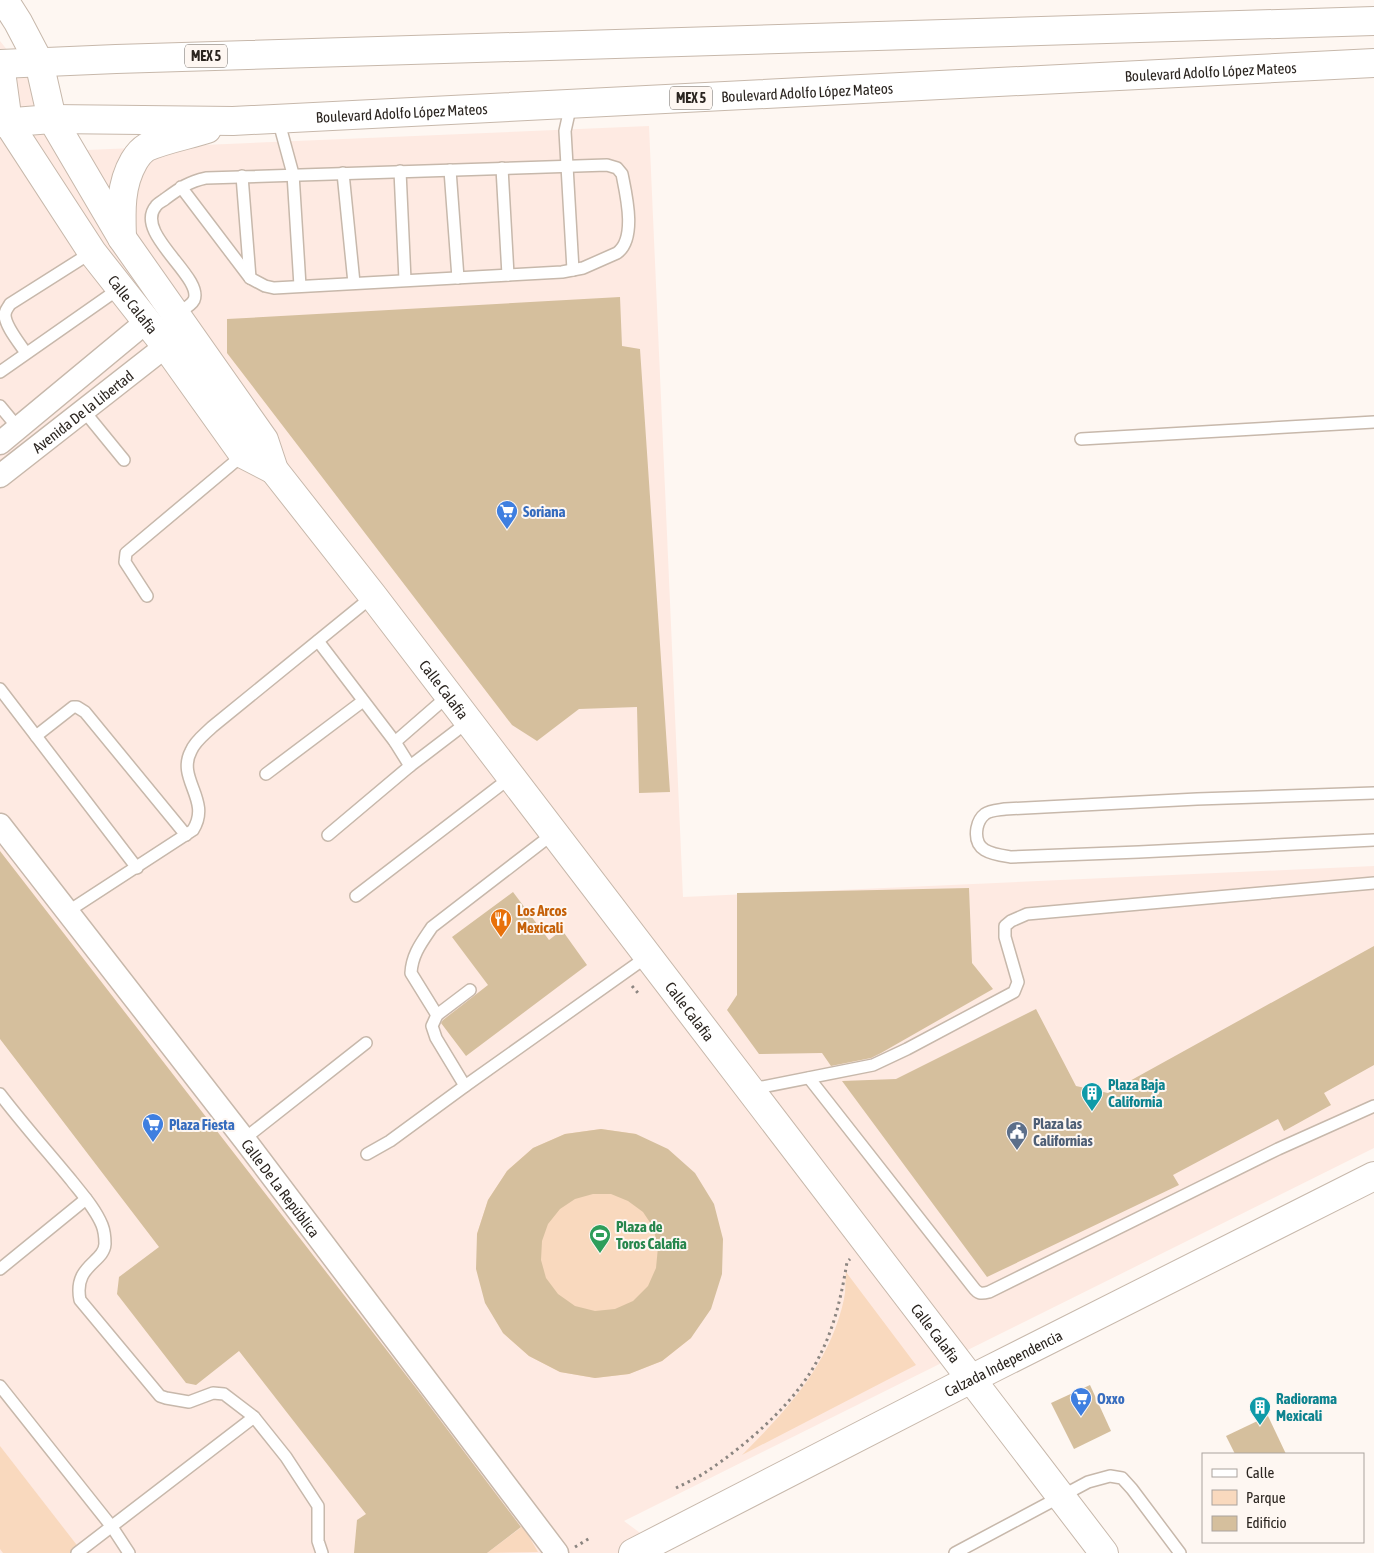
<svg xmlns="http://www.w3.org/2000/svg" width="1374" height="1553" font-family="'Asap Condensed',sans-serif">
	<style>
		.commercial { fill: #feeae2 }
		.green { fill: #f9d9be }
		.building { fill: #d5bf9d; fill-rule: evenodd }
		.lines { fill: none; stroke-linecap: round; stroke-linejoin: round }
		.service-casing { stroke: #c7b8ab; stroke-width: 14 }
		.minor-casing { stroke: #c7b8ab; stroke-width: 25 }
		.tertiary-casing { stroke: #c7b8ab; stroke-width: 30 }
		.primary-casing { stroke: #c7b8ab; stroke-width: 30 }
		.path { stroke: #8b8580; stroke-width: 3; stroke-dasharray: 2.5 4; stroke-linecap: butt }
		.service { stroke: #fff; stroke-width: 11 }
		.minor { stroke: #fff; stroke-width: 22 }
		.tertiary { stroke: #fff; stroke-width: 28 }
		.primary { stroke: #fff; stroke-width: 28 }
		.labels { text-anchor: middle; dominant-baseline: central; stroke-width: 4; stroke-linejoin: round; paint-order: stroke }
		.shield { fill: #fef7f2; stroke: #6a645f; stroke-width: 1 }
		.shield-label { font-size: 14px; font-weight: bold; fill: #2b2520 }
		.street-label { font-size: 15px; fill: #2b2520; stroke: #fef7f2 }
		.shop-label { font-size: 15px; font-weight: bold; fill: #366cbe; stroke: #fef7f2; text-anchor: start }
		.food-label { font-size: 15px; font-weight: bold; fill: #c56008; stroke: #fef7f2; text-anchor: start }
		.culture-label { font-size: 15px; font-weight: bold; fill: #0d838f; stroke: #fef7f2; text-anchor: start }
		.service-label { font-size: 15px; font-weight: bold; fill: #4e5e75; stroke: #fef7f2; text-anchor: start }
		.leisure-label { font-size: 15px; font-weight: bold; fill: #27864d; stroke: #fef7f2; text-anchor: start }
	</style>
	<rect width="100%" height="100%" fill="#fef7f2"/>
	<!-- commercial -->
	<polygon class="commercial" points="0,41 87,150 649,126 683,897 1374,866 1374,1148 624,1521 667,1553 0,1553"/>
	<!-- green -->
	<g class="green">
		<polygon points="601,1129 636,1134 691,1338 662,1361 629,1374 595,1378 560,1372 529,1356 503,1333 477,1234 488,1200 507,1171 533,1148 565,1134"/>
		<path d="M846 1272 916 1365 742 1455C787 1410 830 1364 844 1299 846 1290 845 1281 846 1272Z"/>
		<polygon points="0,1446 83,1553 3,1553 0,1549"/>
		<polygon points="523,1526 538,1552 487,1553"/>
	</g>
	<!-- building -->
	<g class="building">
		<polygon points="620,297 622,346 640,349 670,792 639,793 637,707 579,709 537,741 512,725 227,353 227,319"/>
		<polygon points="0,851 416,1388 521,1527 487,1553 354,1553 357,1520 366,1514 239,1351 196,1385 186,1383 117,1294 119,1277 159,1247 0,1039"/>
		<polygon points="969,888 972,963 993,989 881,1053 871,1058 831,1066 822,1053 759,1054 727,1010 737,995 737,893"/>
		<polygon points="513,892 549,940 562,930 587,965 466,1056 441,1023 443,1020 488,985 452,937"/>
		<polygon points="1374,946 1374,1065 1324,1093 1331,1105 1284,1131 1278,1119 1173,1175 1179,1185 987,1277 842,1081 896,1079 1036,1009 1076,1086 1108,1093"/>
		<path d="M601 1129 636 1134 668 1149 695 1173 714 1204 723 1239 722 1274 711 1309 691 1338 662 1361 629 1374 595 1378 560 1372 529 1356 503 1333 485 1303 476 1269 477 1234 488 1200 507 1171 533 1148 565 1134ZM593 1194H611L628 1201 643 1212 653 1227 658 1247 656 1268 648 1286 633 1301 615 1309 595 1311 575 1306 558 1294 546 1278 541 1260 542 1241 548 1224 560 1209 575 1199Z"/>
		<polygon points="1090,1385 1111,1431 1074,1449 1051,1403"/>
		<polygon points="1268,1416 1286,1454 1235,1454 1226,1436"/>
	</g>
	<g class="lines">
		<!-- service casing -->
		<g class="service-casing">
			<g id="service">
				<polyline points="571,104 565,131 573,270"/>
				<polyline points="278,119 293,174 300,286"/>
				<polyline points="502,168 508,275"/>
				<polyline points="450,170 458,278"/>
				<polyline points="400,171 405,280"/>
				<polyline points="343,173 354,283"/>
				<polyline points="242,176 250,278"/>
				<path d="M176 314C182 310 191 306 194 300 204 277 133 233 156 206 158 203 163 201 165 199 180 188 188 182 206 178L607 165 617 168 622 174C626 194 637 239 617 253L583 268 562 272 274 288 265 286 250 278 181 187"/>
				<path d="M26 353C20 344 5 326 5 315 5 310 8 308 10 304L92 252"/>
				<polyline points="0,372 120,288"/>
				<polyline points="0,406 19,429"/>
				<polyline points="84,411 124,460"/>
				<polyline points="1081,439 1374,422"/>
				<polyline points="147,596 125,562 126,553 244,454"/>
				<polyline points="318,641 395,742 410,766 469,721"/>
				<polyline points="0,689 137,868"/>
				<polyline points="36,736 73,707 77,707 85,712 186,835"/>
				<polyline points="395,742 449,695"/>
				<polyline points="266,774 363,701"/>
				<path d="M1374 793 1197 799 1005 809C999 810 990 810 985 814 981 817 978 823 977 828 973 852 992 854 1011 857L1139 852 1374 840"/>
				<polyline points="328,835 410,766"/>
				<polyline points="356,896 511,777"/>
				<path d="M67 912 193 830C212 800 176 779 191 751 195 741 205 734 212 727L373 596"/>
				<path d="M437 1015 411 973C412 954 422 942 432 927L554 833"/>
				<path d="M809 1078 973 1287C978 1294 981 1294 989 1292L1278 1149 1374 1106"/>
				<polyline points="465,1086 436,1038 432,1026 437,1015 470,990"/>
				<polyline points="752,1089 873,1065 907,1049 1014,992 1018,982 1005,937 1005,926 1011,921 1027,914 1374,883"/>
				<path d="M0 1094C23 1124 47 1151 71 1180 82 1194 95 1208 102 1225 104 1230 105 1238 105 1244 104 1263 73 1265 80 1300L160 1396 166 1398 189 1402 213 1393 224 1394 254 1417 286 1457 318 1506V1541L322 1553"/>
				<polyline points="244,1139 366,1043"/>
				<polyline points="367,1154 390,1141 465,1086 648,956"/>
				<polyline points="0,1269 86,1199"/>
				<polyline points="0,1386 112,1527 129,1553"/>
				<polyline points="77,1553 254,1417"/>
				<polyline points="955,1553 1088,1482 1110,1476 1122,1478 1132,1489 1180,1553"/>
			</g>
		</g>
		<!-- minor casing -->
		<g class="minor-casing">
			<g id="minor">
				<polyline points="0,443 146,322"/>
				<path id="s1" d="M0 476 166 346"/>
				<path id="s2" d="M0 825 244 1139 557 1553"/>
			</g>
		</g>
		<!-- tertiary casing -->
		<g class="tertiary-casing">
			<g id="tertiary">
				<path id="s3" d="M4 0 18 22 39 62 52 119 122 238 264 440 274 470 373 596 1104 1553"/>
				<path id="s4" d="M0 64 8 123 92 252 166 346 243 454 274 470"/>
			</g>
		</g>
		<!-- primary casing -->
		<g class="primary-casing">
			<g id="primary">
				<polyline points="0,64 116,59 1374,21"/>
				<path id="s5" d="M0 123 52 119 233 121 1374 63"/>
				<path d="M122 238C121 211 120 185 134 161 137 156 142 150 147 147 166 139 188 135 207 129"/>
				<path id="s6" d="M633 1553 971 1379 1374 1176"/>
			</g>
		</g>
		<!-- path -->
		<g class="path">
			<polyline points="632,986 638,993"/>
			<path d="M676 1488C686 1483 697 1478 706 1472 748 1444 800 1399 821 1353 835 1325 842 1293 847 1262L850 1259"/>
			<polyline points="575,1547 590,1538"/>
		</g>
		<!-- service -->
		<use href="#service" class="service"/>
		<!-- minor -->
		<use href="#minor" class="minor"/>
		<!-- tertiary -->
		<use href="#tertiary" class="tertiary"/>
		<!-- primary -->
		<use href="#primary" class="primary"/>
	</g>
	<!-- icons -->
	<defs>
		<g id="supermarket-pin" transform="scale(1.125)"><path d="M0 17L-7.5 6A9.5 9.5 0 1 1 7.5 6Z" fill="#3f7fe0" stroke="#fef7f2"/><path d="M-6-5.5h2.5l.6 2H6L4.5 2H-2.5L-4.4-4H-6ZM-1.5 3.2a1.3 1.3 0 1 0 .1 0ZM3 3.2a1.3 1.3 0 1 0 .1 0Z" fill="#fff"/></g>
		<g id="restaurant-pin" transform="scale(1.125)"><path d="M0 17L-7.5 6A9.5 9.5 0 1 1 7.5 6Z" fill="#e8710a" stroke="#fef7f2"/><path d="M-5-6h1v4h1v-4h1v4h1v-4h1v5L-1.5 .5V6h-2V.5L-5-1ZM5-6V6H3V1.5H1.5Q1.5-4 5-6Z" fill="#fff"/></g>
		<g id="building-pin" transform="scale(1.125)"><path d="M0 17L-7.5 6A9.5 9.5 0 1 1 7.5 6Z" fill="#0f9aa8" stroke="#fef7f2"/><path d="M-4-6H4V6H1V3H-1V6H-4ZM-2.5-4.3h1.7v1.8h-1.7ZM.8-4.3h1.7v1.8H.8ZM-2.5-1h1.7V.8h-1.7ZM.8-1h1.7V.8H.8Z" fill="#fff"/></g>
		<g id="civic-pin" transform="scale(1.125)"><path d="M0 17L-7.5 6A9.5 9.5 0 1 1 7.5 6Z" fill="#5c6f8a" stroke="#fef7f2"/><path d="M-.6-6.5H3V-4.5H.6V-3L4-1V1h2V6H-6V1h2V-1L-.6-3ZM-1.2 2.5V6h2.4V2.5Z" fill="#fff"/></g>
		<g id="stadium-pin" transform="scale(1.125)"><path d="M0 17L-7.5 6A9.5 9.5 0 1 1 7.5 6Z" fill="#2e9e5b" stroke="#fef7f2"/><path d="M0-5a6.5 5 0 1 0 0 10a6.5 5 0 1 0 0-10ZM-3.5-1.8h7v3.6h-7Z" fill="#fff"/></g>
	</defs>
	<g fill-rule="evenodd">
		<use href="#supermarket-pin" x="507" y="511"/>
		<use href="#restaurant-pin" x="501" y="919"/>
		<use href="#building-pin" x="1092" y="1093"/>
		<use href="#supermarket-pin" x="153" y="1124"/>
		<use href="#civic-pin" x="1017" y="1132"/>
		<use href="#stadium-pin" x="600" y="1235"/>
		<use href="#supermarket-pin" x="1081" y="1398"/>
		<use href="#building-pin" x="1260" y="1407"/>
	</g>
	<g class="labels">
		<!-- shield labels -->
		<g class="shield">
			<rect x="185" y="44.5" width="42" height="23" rx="4"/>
			<rect x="670" y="86.5" width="42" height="23" rx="4"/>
		</g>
		<g class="shield-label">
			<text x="206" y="56">MEX 5</text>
			<text x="691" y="98">MEX 5</text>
		</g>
		<!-- street labels -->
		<g class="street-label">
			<text stroke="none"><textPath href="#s5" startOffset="1212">Boulevard Adolfo López Mateos</textPath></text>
			<text stroke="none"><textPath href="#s5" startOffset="808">Boulevard Adolfo López Mateos</textPath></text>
			<text stroke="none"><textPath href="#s5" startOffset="402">Boulevard Adolfo López Mateos</textPath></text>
			<text stroke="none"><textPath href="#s4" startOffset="280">Calle Calafia</textPath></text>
			<text stroke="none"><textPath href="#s1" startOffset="105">Avenida De la Libertad</textPath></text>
			<text stroke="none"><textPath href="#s3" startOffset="824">Calle Calafia</textPath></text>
			<text stroke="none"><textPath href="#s3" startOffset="1229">Calle Calafia</textPath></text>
			<text stroke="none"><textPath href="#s2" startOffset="459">Calle De La República</textPath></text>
			<text stroke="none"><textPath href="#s3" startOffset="1634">Calle Calafia</textPath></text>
			<text stroke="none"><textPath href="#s6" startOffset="416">Calzada Independencia</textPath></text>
		</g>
		<!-- shop labels -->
		<g class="shop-label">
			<text x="523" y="511">Soriana</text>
			<text x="169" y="1124">Plaza Fiesta</text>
			<text x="1097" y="1398">Oxxo</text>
		</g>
		<!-- food labels -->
		<g class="food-label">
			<text x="517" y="910">Los Arcos<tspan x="517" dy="17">Mexicali</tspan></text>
		</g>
		<!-- culture labels -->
		<g class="culture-label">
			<text x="1108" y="1084">Plaza Baja<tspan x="1108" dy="17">California</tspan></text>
			<text x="1276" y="1398">Radiorama<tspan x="1276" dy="17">Mexicali</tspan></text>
		</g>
		<!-- service labels -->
		<g class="service-label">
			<text x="1033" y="1123">Plaza las<tspan x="1033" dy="17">Californias</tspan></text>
		</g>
		<!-- leisure labels -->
		<g class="leisure-label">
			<text x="616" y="1226">Plaza de<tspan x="616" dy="17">Toros Calafia</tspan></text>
		</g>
	</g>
	<!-- legend -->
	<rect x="1202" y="1453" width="162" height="90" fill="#fef7f2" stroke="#aaa39e"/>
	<rect x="1212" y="1469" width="25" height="8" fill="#ffffff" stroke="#aaa39e"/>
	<text x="1246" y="1478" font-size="15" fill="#2b2520">Calle</text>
	<rect x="1212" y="1490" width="25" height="15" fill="#f9d9be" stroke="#aaa39e"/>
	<text x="1246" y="1503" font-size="15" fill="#2b2520">Parque</text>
	<rect x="1212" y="1516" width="25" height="15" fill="#d5bf9d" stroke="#aaa39e"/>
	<text x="1246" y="1528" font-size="15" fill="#2b2520">Edificio</text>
</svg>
